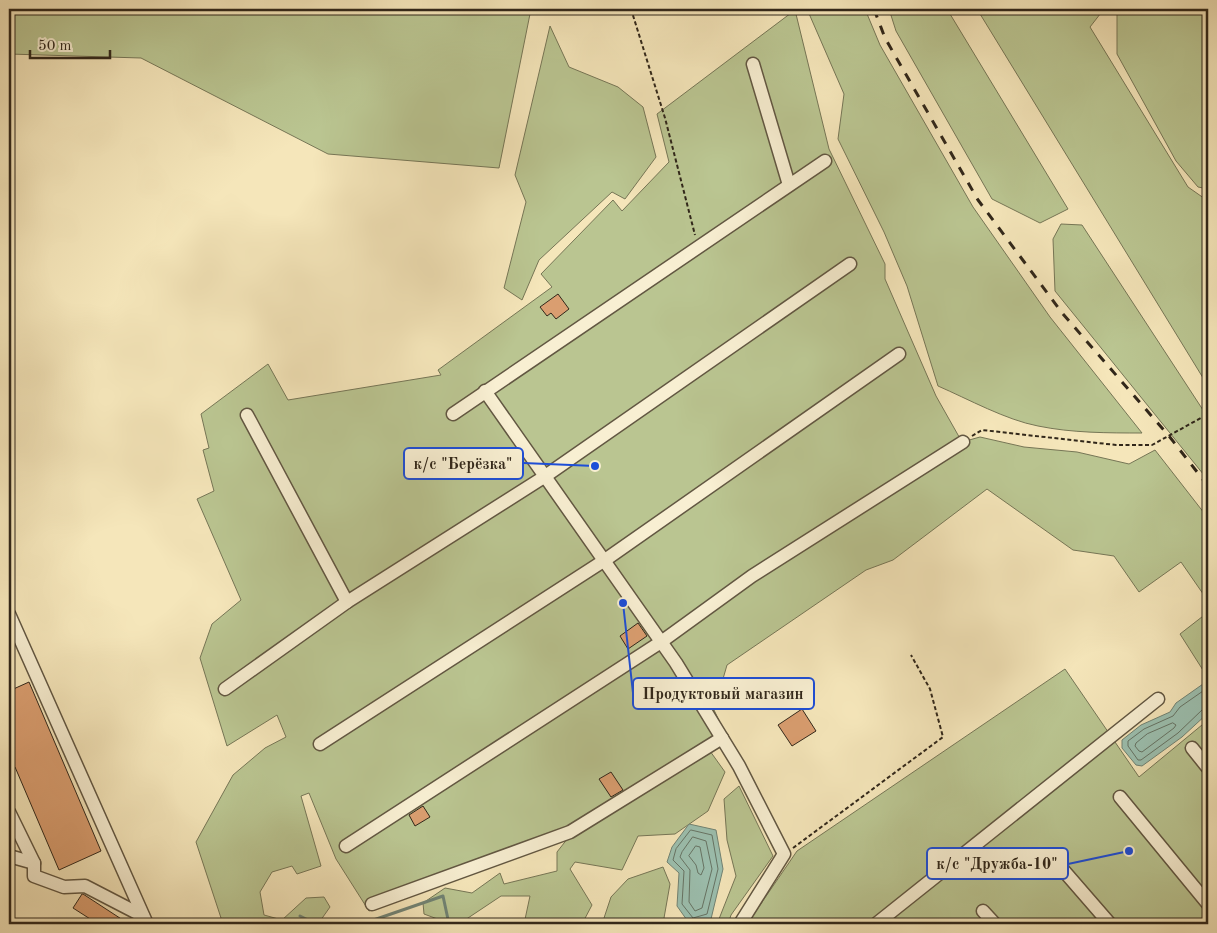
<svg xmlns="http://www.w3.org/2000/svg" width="1217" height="933" font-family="'Old Standard TT',serif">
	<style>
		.green { fill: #bac591; stroke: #767656 }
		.water { fill: #9cc0b0; stroke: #718374 }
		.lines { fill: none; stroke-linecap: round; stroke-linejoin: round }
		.shore { stroke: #667465; stroke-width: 1 }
		.stream { stroke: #718374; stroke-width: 3 }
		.building { fill: #da9e70; stroke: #31271a }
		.minor-casing { stroke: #625742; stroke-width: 15 }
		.path { stroke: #31271a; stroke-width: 2; stroke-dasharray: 4 2.5; stroke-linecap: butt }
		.minor { stroke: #f8efd2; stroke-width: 12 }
		.rail { stroke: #31271a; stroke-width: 3; stroke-dasharray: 9 9; stroke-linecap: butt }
		.leader { fill: none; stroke: #1d4ed8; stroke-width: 2 }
		.callout-dot { fill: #1d4ed8; stroke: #f8efd2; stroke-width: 2 }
		.callout { fill: #f8efd2; stroke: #1d4ed8; stroke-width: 2 }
		.callout-label { font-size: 16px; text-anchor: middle; font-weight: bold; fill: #31271a }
	</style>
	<rect width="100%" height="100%" fill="#f5e6ba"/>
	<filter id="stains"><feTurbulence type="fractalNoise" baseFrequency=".004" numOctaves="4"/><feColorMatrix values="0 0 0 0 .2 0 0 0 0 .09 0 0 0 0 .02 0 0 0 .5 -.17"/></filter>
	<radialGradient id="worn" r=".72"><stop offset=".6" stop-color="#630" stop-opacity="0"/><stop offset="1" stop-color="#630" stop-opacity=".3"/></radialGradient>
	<!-- green -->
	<g class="green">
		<polygon points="9,9 531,9 499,168 328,154 141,58 9,54"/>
		<path d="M807 9H865L880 45 973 207 1050 317 1142 433C1108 433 1072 433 1038 426 1006 420 968 399 938 386L907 286 884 232 838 139 844 94Z"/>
		<polygon points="889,9 947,9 1068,209 1040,223 992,199 896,31"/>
		<polygon points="977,9 1104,9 1090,27 1188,187 1208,201 1208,386"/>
		<polygon points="1117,9 1208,9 1208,189 1198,187 1176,161 1117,54"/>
		<polygon points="795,10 829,149 885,264 885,279 936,396 962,442 980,437 1024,447 1077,452 1129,464 1155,450 1208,518 1208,678 1180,634 1207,613 1208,601 1181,562 1139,592 1114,556 1073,550 987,489 893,560 866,570 727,665 714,710 726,735 710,751 725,772 708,811 675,834 638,836 622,870 575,862 570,869 592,905 582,924 524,924 530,896 501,896 459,924 451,924 424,914 423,903 445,888 472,893 500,873 504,884 557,871 557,852 568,838 369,911 336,859 309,793 301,796 321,866 297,874 292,866 272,872 260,892 264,915 282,920 306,898 324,897 330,907 318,924 223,924 196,842 233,775 265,748 286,737 277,715 227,746 200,658 212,624 241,600 197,499 214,491 203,450 209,448 201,414 268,364 288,400 441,375 438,370 552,287 541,274 613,200 622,211 669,162 657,114"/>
		<polygon points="550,26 569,67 618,87 643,107 656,157 625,199 612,192 539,260 522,300 504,288 526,202 515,175"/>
		<polygon points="1061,224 1082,225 1203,410 1208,412 1208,480 1055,291 1053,239"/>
		<polygon points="1065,669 1139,777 1208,720 1208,924 747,924 797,851"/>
		<polygon points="739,786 773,856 731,915 728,924 717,924 736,876 727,840 724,799"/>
		<polygon points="663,867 670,884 664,918 671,924 602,924 611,897 628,879"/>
	</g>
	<!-- water -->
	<g class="water">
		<polygon points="1203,684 1208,687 1208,713 1182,737 1142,766 1136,765 1122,748 1122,740 1141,725 1170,712 1176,703"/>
		<polygon points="689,824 716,830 723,869 711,919 689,923 677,906 679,873 667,862 672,847"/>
	</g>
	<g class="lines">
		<!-- shore -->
		<g class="shore">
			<polyline points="1208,691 1203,691 1180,707 1173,716 1144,729 1128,741 1128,746 1138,760 1141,760 1178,733 1202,710 1208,708"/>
			<polygon points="1173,723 1176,725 1174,728 1142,752 1139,751 1135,746 1136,743 1147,734"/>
			<polygon points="691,830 712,835 718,869 707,914 693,918 682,904 684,871 673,860 676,849"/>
			<polygon points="693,837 706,841 712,869 702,908 695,911 689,902 690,870 680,857 682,852"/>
			<polygon points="696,846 700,847 704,868 701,875 698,873 696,865 689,856"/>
		</g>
		<!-- stream -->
		<g class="stream">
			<polyline points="300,916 316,924"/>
			<polyline points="362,924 443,896 449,924"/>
		</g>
	</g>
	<!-- building -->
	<g class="building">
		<polygon points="558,294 569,309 556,319 551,313 547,316 540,307"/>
		<polygon points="638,623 647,636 628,649 620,636"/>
		<polygon points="29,682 101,851 59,870 15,767 14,768 9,756 9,691"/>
		<polygon points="802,709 816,731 792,746 778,725"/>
		<polygon points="611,772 623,790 611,797 599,779"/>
		<polygon points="423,806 430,817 415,826 409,815"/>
		<polygon points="82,894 83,894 129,924 98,924 73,908"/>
	</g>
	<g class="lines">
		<!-- minor casing -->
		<g class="minor-casing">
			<g id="minor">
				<polyline points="753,64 789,185"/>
				<polyline points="485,391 676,663 739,766 784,854 740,924"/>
				<polyline points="453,414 825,161"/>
				<polyline points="247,415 347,602"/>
				<polyline points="9,614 147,924"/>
				<polyline points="225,689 347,602 544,477 850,264"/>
				<polyline points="320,744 605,560 899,354"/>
				<polyline points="1192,748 1208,768"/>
				<polyline points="1120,797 1208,904"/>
				<polyline points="9,812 34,863 34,876 64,887 85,886 143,916"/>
				<polyline points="346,846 661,642 752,576 963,442"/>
				<polyline points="9,856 34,863"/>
				<polyline points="1051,856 1110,924"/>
				<polyline points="372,904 570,832 722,738"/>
				<polyline points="983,911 995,924"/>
				<polyline points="876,924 1158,699"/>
			</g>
		</g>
		<!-- path -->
		<g class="path">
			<polyline points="631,9 665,118 695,235"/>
			<polyline points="972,436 982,430 1116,445 1152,445 1208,414"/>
			<polyline points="793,848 943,737 930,689 911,655"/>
		</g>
		<!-- minor -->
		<use href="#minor" class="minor"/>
		<!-- rail -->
		<polyline class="rail" points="874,9 885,38 978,200 1063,314 1169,436 1208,486"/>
	</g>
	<!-- callouts -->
	<path class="leader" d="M595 466L523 463M623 603L633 693M1129 851L1068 864"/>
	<g class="callout-dot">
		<circle cx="595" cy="466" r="5"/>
		<circle cx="623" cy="603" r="5"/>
		<circle cx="1129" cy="851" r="5"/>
	</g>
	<g class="callout">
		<rect x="404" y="448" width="119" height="31" rx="5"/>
		<rect x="633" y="678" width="181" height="31" rx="5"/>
		<rect x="927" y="848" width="141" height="31" rx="5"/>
	</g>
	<g class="callout-label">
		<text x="463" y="469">к/с "Берёзка"</text>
		<text x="723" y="699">Продуктовый магазин</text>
		<text x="997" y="869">к/с "Дружба-10"</text>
	</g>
	<!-- margin -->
	<rect width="1217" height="933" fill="none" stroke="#f5e6ba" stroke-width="30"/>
	<rect x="10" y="10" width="1197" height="913" fill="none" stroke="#31271a" stroke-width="2.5"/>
	<rect x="15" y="15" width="1187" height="903" fill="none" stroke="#31271a"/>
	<!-- scale -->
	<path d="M30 50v8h80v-8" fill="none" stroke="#31271a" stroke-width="2.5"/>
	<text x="38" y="50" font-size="15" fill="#31271a" stroke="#f8efd2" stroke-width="4" paint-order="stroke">50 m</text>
	<rect width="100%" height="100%" filter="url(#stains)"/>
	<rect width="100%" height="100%" fill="url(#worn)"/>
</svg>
